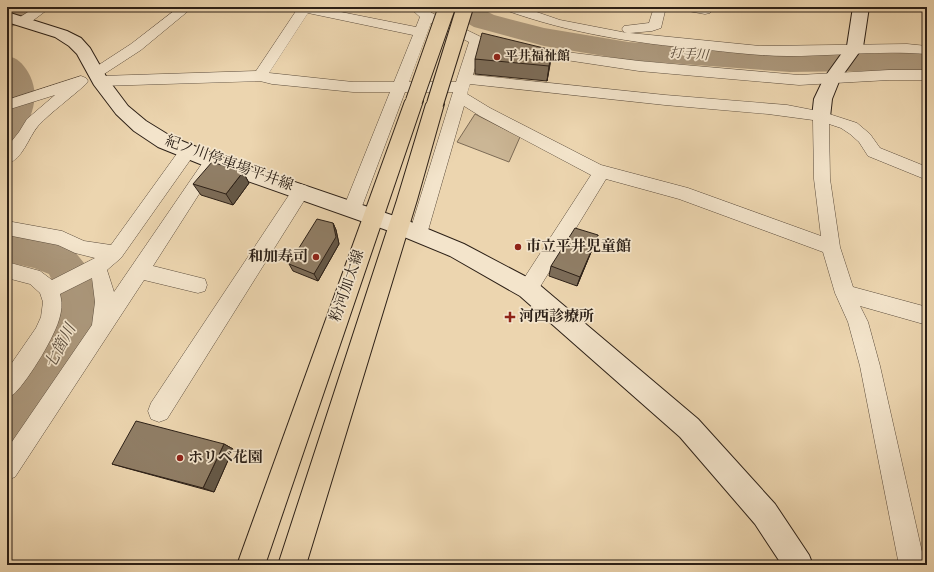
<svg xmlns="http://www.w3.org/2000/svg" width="934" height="572" font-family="Vollkorn,'Noto Serif JP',serif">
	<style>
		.green { fill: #cbb695; stroke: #7c6b56 }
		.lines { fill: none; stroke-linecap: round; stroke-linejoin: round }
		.stream { fill: #786753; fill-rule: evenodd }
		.river { fill: #ab977b; fill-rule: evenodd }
		.street-casing { stroke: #5c4d3d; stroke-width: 1 }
		.secondary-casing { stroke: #2c2017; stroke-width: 2 }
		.primary-casing { stroke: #2c2017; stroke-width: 2 }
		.street { fill: #f3e4cb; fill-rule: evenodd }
		.secondary { fill: #f3e4cb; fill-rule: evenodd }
		.primary { fill: #ecd5af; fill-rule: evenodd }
		.primary-bridge-casing { stroke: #2c2017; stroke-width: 18; stroke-linecap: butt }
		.primary-bridge { stroke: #ecd5af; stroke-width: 16 }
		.wall { fill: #7c6c58; stroke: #2c2017 }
		.shaded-wall { fill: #655847; stroke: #2c2017 }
		.building { fill: #907e66; stroke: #2c2017 }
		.poi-dot { fill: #8f2418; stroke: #f3e4cb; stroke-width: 1.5 }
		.labels { text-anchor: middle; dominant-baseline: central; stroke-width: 3.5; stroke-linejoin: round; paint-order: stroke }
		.far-water-label { font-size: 13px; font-style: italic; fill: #584a3a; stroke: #f3e4cb }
		.far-poi-label { font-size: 13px; font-weight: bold; fill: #2c2017; stroke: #f3e4cb; text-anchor: start }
		.street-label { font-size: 15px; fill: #2c2017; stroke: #f3e4cb }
		.poi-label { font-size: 15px; font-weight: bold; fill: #2c2017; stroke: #f3e4cb; text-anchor: start }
		.water-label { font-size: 16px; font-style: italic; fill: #584a3a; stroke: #f3e4cb }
	</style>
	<rect width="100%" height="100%" fill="#ecd5af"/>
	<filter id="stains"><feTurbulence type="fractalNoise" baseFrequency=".005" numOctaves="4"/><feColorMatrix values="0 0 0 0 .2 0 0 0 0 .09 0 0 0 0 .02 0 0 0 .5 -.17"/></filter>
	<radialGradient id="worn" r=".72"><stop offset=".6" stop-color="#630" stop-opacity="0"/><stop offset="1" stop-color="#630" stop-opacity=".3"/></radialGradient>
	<!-- green -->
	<polygon class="green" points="475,114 520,137 509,162 457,142"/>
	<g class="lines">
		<!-- stream -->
		<polygon class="stream" points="16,112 18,114 18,115 7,119 7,115"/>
		<!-- river -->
		<g class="river">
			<path d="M9 7H41C34 18 20 25 7 28V8Z"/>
			<polygon points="445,7 478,7 494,15 544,28 628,42 790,54 927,52 927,70 790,72 628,60 544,46 474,27 449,13"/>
			<path d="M7 56C18 58 22 63 28 72 42 96 31 119 18 141L7 145Z"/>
			<polygon points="7,232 40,237 75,252 84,263 99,296 96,322 78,364 23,450 7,457 7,395 48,336 56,321 59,296 49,274 34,268 7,262"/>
		</g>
		<!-- street casing -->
		<g class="street-casing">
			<g id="street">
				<polygon points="36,7 51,7 27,25 17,25 15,22 17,19"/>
				<path d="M179 7H193L141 50 101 76 256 71 296 11 291 10 290 7H316L416 27 420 17 409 7H423L432 13 481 37 520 48 544 52H566L639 61 799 75 889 70H927V80H889L799 85 639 71 566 60H544L520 56 481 46 473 75 665 95 787 105 823 112 857 123 870 134 880 148 927 167V180L868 156 859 142 850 134 841 128 829 124 830 179 840 247 853 287 927 307V325L860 306 868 322 880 366 925 565H899L860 366 848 322 835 293 823 252 679 199 606 179 535 295 528 297 521 295 518 289 521 283 591 175 480 116 464 106 427 234 424 239 418 241 412 239 409 234 453 92H405L361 209 358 214 352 216 346 214 343 209 390 92H353L272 84 260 81 100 86 95 84 93 81 95 77 91 76 89 73 91 70 131 44ZM308 13 413 35 394 82H353L269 73ZM431 23 469 42 456 82H409ZM470 84 665 105 768 114 813 120 814 179 821 236 688 188 601 165 490 108 467 94Z"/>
				<path d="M504 7H522L560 20 627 33 624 32 622 29 624 26 649 23 654 7H666L661 28 652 31 630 33 760 46 907 44 927 46V54C880 50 835 56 788 56 758 56 730 52 700 49 633 43 569 33 505 10Z"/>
				<polygon points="681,7 712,7 710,13 705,14 682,10"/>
				<path d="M81 76 86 78 88 81 86 84C72 97 51 112 38 126 28 138 23 159 7 164V147L19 132 27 119 55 95 7 110V100Z"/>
				<path d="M187 146 193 148 195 152 193 156 121 258 107 270 114 292 203 162 209 160 215 162 217 166 153 266 205 279 207 285 205 291 198 293 144 280 15 477 7 480V449L92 325 95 302 92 278 60 294C62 302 62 308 60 316 56 335 29 379 15 393 13 395 10 396 7 397V370L36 328 41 317 43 302 40 293 30 284 7 278V262L40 271 52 280 95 258 75 253 58 245 7 235V221L62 231 84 241 111 245 181 148Z"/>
				<polygon points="301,184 307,186 309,191 307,196 167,419 159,422 151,419 148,411 151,403 295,186"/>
			</g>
		</g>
		<!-- secondary casing -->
		<g class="secondary-casing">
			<g id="secondary">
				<polygon points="853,7 869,7 863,47 840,79 832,99 830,117 827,121 821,123 815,121 812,117 814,99 824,78 847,46"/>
				<polygon points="7,12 67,31 81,38 90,48 107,78 128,106 146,121 172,137 219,156 406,220 464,244 536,282 698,419 775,504 809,555 813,565 782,565 755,524 680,437 520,296 450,256 392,232 205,166 158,147 134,131 116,114 94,85 77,54 69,46 55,37 7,22"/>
			</g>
		</g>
		<!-- primary casing -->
		<g class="primary-casing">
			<g id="primary">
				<polygon points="414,95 420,97 423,101 265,565 237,565 405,101 408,97"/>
				<polygon points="435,98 441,100 444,104 417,200 306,565 278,565 397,200 426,104 429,100"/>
			</g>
		</g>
		<!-- street -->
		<use href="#street" class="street"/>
		<!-- secondary -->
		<use href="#secondary" class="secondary"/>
		<!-- primary -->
		<use href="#primary" class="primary"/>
		<!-- primary-bridge casing -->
		<g class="primary-bridge-casing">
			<g id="primary-bridge">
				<polyline points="414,101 447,7"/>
				<polyline points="435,104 465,7"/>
			</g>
		</g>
		<!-- primary-bridge -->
		<use href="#primary-bridge" class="primary-bridge"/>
	</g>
	<!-- wall -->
	<g class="wall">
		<polygon points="630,7 645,7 644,10"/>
		<polygon points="552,50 547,81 475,74 475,59"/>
		<polygon points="243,172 249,183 233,205 201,195 193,184"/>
		<polygon points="333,223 336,230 339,244 318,281 293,271 289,264"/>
		<polygon points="594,245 577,286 549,276 551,266"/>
		<polygon points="224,444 233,449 214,492 126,468 112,464"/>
	</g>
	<!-- shaded-wall -->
	<g class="shaded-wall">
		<polygon points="552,50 550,65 547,81 549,66"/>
		<polygon points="243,172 249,183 233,205 226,194"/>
		<polygon points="333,223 336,230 339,244 318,281 314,274"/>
		<polygon points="598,235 594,245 577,286 580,277"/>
		<polygon points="224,444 233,449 214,492 203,488"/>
	</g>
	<!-- building -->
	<g class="building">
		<polygon points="482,33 552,50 549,66 475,59"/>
		<polygon points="212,162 243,172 226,194 193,184"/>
		<polygon points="317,219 333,223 336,237 314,274 289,264"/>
		<polygon points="575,228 598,235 580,277 551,266"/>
		<polygon points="136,421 224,444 203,488 112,464"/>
	</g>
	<!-- markers -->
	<g class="poi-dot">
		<circle cx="497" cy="57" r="4"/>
		<circle cx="518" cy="247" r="4"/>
		<circle cx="316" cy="257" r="4"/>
		<path d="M508 311h4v4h4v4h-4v4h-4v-4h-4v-4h4z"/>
		<circle cx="180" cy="458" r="4"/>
	</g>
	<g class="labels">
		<!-- far-water labels -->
		<g class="far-water-label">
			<text transform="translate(689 55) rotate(4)">打手川</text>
		</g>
		<!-- far-poi labels -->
		<g class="far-poi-label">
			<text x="505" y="57">平井福祉館</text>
		</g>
		<!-- street labels -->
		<g class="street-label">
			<text transform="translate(229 164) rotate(20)">紀ノ川停車場平井線</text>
			<text transform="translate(348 286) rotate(-71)">粉河加太線</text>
		</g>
		<!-- poi labels -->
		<g class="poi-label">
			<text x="526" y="247">市立平井児童館</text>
			<text x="308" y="257" text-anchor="end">和加寿司</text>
			<text x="519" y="317">河西診療所</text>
			<text x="188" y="458">ホリベ花園</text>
		</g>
		<!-- water labels -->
		<g class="water-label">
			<text transform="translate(61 347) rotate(-62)">七箇川</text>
		</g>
	</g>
	<!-- margin -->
	<rect width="934" height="572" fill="none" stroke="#ecd5af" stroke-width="24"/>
	<rect x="8" y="8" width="918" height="556" fill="none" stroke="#2c2017" stroke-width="2"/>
	<rect x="12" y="12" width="910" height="548" fill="none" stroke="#2c2017"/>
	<rect width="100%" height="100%" filter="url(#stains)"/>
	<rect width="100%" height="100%" fill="url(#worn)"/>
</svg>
